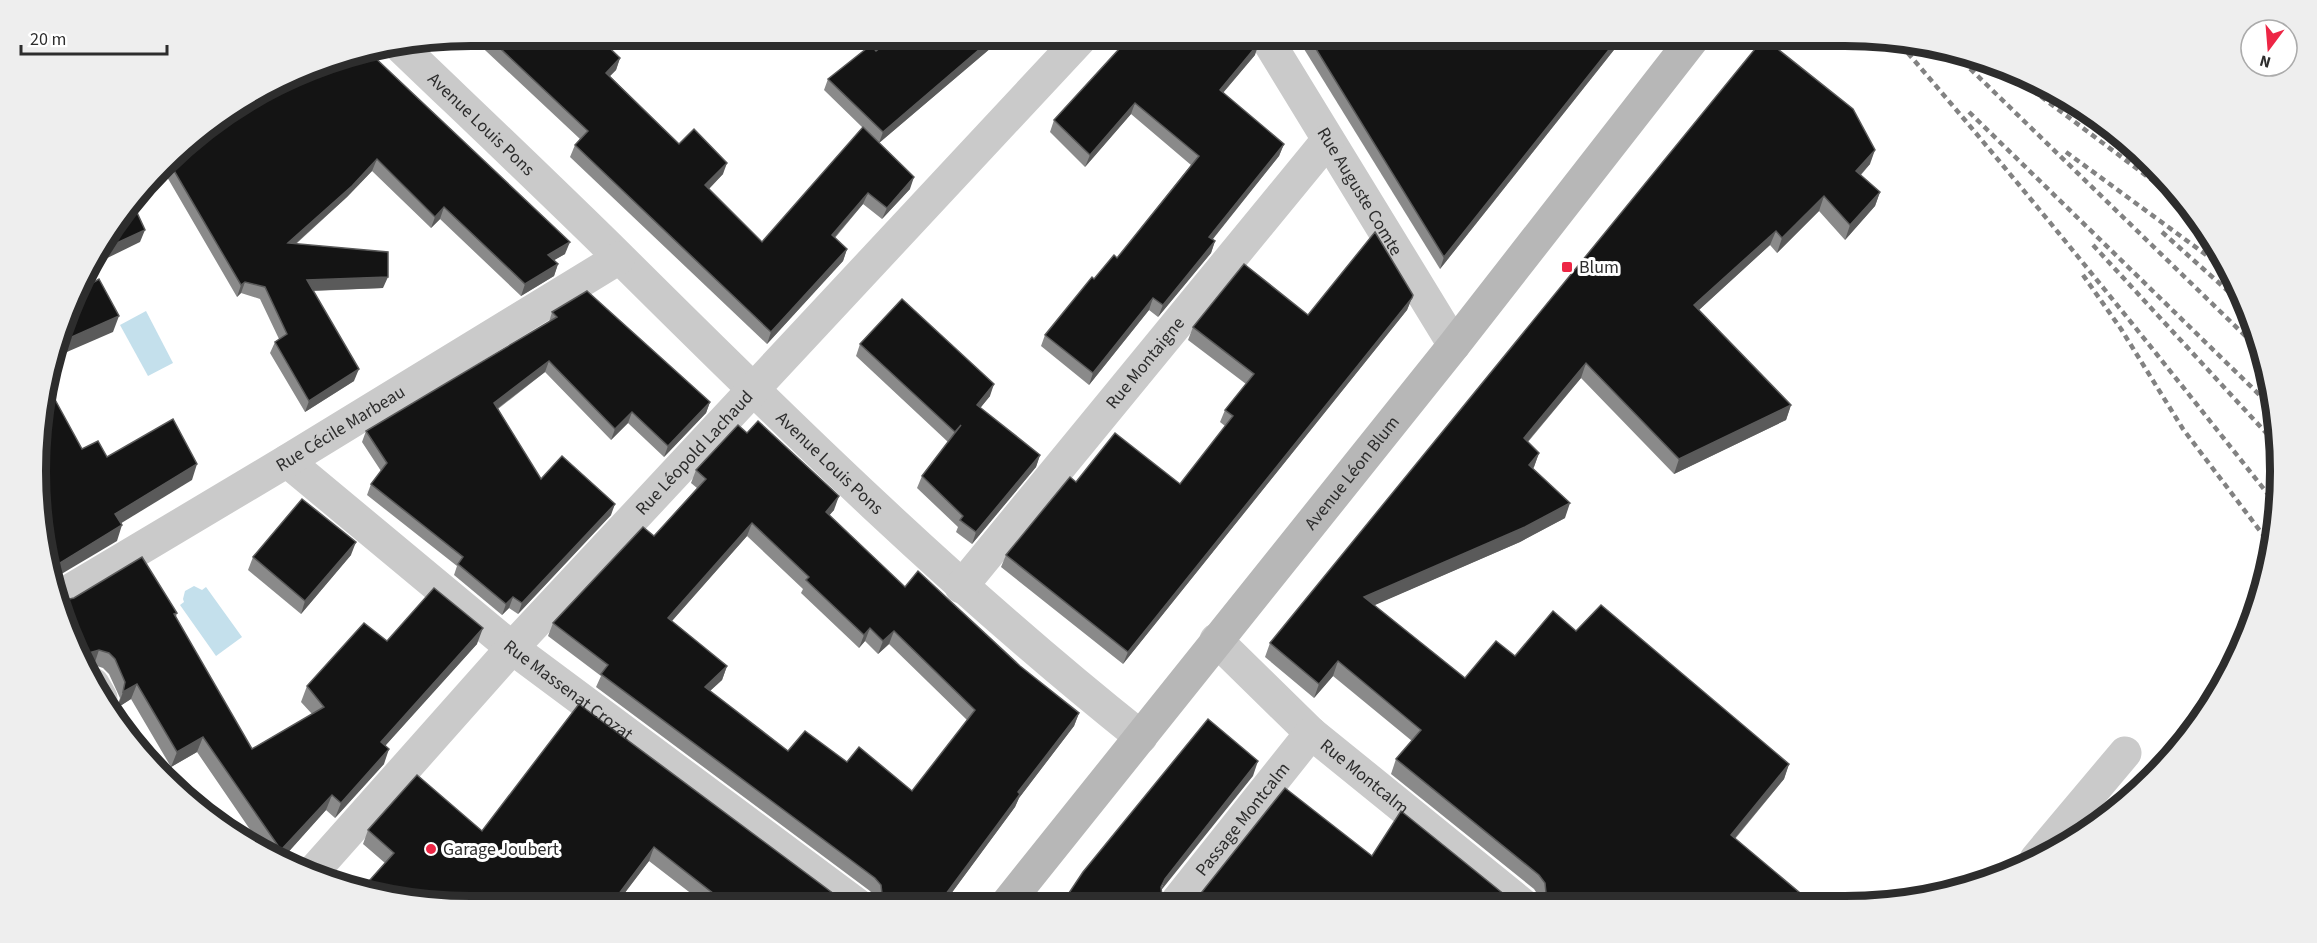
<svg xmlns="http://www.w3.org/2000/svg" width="2317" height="943" font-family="'Source Sans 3',sans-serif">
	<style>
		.water { fill: #c4e0ec }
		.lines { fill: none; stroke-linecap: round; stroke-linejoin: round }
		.minor { stroke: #cacaca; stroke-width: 33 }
		.secondary { stroke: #b7b7b7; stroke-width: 33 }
		.rail { stroke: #828282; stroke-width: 4.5; stroke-dasharray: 6 4.5; stroke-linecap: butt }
		.wall { fill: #8a8a8a; fill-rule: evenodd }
		.shaded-wall { fill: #5a5a5a }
		.building { fill: #141414; stroke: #5a5a5a; stroke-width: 1.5; fill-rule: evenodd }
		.poi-dot { fill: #ed2645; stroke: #fff; stroke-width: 2 }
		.labels { text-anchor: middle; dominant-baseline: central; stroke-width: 6; stroke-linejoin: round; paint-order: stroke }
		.street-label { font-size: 18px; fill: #2d2d2d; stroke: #fff }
		.poi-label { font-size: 18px; fill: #2d2d2d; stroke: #fff; text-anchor: start }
		.rim { fill: none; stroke: #2d2d2d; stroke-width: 8 }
	</style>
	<rect width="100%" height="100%" fill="#fff"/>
	<!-- water -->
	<g class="water">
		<polygon points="146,311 173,363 148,376 120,325"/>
		<polygon points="194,586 202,590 206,587 242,637 216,656 180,605 184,602 183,599 185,591"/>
	</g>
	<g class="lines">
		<!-- minor -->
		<g class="minor">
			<path id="s1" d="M1265 36 1454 345"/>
			<path id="s2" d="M402 48C475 118 549 188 621 259 788 425 956 590 1141 737"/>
			<path id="s3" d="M287 461 512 648 859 906"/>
			<path id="s4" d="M961 587 1327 141"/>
			<path id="s5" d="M59 597 287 461 619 258"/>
			<path id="s6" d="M1216 640 1311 733 1522 904"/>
			<polyline points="93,684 101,698"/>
			<polyline points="2036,859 2125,753"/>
			<path id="s7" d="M312 873 512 648 1083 36"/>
			<path id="s8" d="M1174 905 1311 733"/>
		</g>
		<!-- secondary -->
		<path class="secondary" id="s9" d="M1005 906 1454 345 1695 36"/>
		<!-- rail -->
		<g class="rail">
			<path d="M1901 45C2031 196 2155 351 2278 507"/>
			<polyline points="1955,54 2265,355"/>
			<polyline points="1999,65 2160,186 2191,206"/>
			<polyline points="1969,112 2274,409"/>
			<polyline points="2066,152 2235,276"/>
			<polyline points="2162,232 2247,308"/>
			<polyline points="2093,245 2280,448"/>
			<polyline points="2083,275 2121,329 2183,429 2273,548"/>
		</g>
	</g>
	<!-- wall -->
	<g class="wall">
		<polygon points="470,36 597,36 620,58 616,70 610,76 679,144 723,174 709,189 762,242 863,128 824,90 828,79 876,51 895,36 1005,36 879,143 910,189 882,219 863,204 835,238 847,249 843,261 767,344 570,157 575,145 580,139"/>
		<polygon points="1296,36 1625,36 1440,269"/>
		<polygon points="1764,38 1870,164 1861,175 1880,192 1875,206 1845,240 1819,211 1777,253 1770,245 1699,310 1791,405 1786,420 1674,474 1581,378 1528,442 1539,453 1533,469 1565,518 1520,542 1374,605 1465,678 1576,631 1789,764 1784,779 1735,839 1812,903 1537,904 1540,902 1540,898 1534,889 1391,774 1396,759 1412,741 1333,676 1314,698 1265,657 1270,643"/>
		<polygon points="1255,55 1223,93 1284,144 1279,156 1212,239 1215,241 1211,253 1158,317 1149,310 1089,385 1041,346 1045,335 1094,279 1117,258 1191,165 1131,114 1085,167 1050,132 1054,120"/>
		<polygon points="254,94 565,254 554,260 558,264 554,276 521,296 440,219 431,228 372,171 347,197 296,244 383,288 313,291 354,381 305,412 270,353 275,342 279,339 260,299 241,293 237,297 163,170 185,144"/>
		<polygon points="1413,295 1407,310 1123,664 1001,567 1006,555 1076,482 1180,484 1225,426 1220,422 1225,410 1246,384 1188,340 1193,327 1308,315"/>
		<polygon points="552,312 710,402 706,413 664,457 628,423 611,440 545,372 498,409 541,479 611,515 518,614 509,608 502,615 454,575 457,566 367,495 371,484 381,471 362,442 366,431 549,322"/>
		<polygon points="860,344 990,396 980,408 1040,455 1036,467 972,544 956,532 958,527 917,488 922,476 948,442 856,356"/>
		<path d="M696 470 834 510 829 515 905 587 1020 666 1079 713 1074 726 1019 798 1015 807 942 906H876L877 905 876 898 870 891 596 687 601 676 548 636 553 623 654 536 697 488 691 483ZM747 536 803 589 801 593 859 648 865 641 878 654 889 644 967 720 912 791 847 762 788 751 710 691 722 680 727 666 672 621Z"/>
		<polygon points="351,555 301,614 248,570 253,557"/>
		<polygon points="65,600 177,613 176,617 252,749 312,714 301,702 307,686 387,641 477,644 385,746 384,764 335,818 326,810 283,858 262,847 197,752 171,767 131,699 117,708 120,698 109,674 103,668 94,665"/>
		<polygon points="579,704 850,906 706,905 649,861 614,907 471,907 385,863 363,844 368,830 482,831"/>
	</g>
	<!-- shaded-wall -->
	<g class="shaded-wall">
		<polygon points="995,36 1005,36 879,143 883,132"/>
		<polygon points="1620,36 1625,36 1440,269 1444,257"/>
		<polygon points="1259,43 1255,55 1215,102 1220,90"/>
		<polygon points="620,58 616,70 602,84 606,73"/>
		<polygon points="1135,103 1131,114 1085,167 1090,155"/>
		<polygon points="1284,144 1279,156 1205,249 1209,237"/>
		<polygon points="1875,150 1870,164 1851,185 1856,171"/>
		<polygon points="377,159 372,171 347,197 284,254 288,243"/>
		<polygon points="727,163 723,174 701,197 705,185"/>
		<polygon points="914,177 910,189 882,219 887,208"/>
		<polygon points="1880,192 1875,206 1845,240 1850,225"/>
		<polygon points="868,193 863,204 827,246 832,235"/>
		<polygon points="1824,196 1819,211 1777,253 1782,238"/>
		<polygon points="444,207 440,219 431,228 435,217"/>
		<polygon points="145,230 140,242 89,267 95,253"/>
		<polygon points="1776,231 1770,245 1689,319 1694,305"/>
		<polygon points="1215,241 1211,253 1158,317 1163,305"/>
		<polygon points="570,242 565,254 544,266 548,255"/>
		<polygon points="847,249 843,261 767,344 771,332"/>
		<polygon points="558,264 554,276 521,296 525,284"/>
		<polygon points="388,277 383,288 303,291 307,280"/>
		<polygon points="245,282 241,293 237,297 241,285"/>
		<polygon points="1153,298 1149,310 1089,385 1093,373"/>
		<polygon points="1412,298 1407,310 1123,664 1128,652"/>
		<polygon points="119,316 113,332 53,358 56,344"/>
		<polygon points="549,361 545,372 490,414 494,403"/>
		<polygon points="1586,363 1581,378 1518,453 1524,438"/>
		<polygon points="359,369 354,381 305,412 309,401"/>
		<polygon points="994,384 990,396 973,417 977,405"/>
		<polygon points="710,402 706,413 664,457 668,446"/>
		<polygon points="1791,405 1786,420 1674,474 1679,459"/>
		<polygon points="632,412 628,423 611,440 615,429"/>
		<polygon points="1539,453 1534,467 1523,480 1529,465"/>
		<polygon points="1040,455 1036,467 972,544 976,532"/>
		<polygon points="197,464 192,480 110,530 115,514"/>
		<polygon points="839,496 834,510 821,525 826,512"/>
		<polygon points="1570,503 1565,518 1520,542 1359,612 1364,597"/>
		<polygon points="615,504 611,515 518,614 522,603"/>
		<polygon points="752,523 747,536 663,631 668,618"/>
		<polygon points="122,525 117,541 53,579 50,571 55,566"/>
		<polygon points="356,542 351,555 301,614 305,601"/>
		<polygon points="513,597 509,608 502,615 506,604"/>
		<polygon points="483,628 477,644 375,757 381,742"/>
		<polygon points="870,628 865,641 859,648 864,635"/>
		<polygon points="894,631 889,644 878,654 883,641"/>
		<polygon points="99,650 94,665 86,667 83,659 89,653"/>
		<polygon points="1338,661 1333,676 1314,698 1319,684"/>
		<polygon points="727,666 722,680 700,700 705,687"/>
		<polygon points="137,684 131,699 117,708 123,692"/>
		<polygon points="1079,713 1074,726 1019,798 1015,807 942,906 937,906 1018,792"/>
		<polygon points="203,737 197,752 171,767 177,752"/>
		<polygon points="389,749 384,764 335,818 341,803"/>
		<polygon points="1258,761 1253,776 1159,893 1156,902 1165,879"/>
		<polygon points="1789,764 1784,779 1725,850 1731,835"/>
		<polygon points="332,795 326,810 283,858 279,856 281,850"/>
		<polygon points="654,847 649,861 614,907 609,907"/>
	</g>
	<!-- building -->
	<g class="building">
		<polygon points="487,36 597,36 620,58 606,73 679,144 694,129 727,163 705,185 762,242 863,127 914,177 887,208 868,193 832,235 847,249 771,332 575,145 588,131"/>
		<polygon points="895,36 995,36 883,132 828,79 871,45 876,51"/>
		<polygon points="1131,36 1256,36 1259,43 1220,90 1284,144 1209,237 1215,241 1163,305 1153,298 1093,373 1045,335 1092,277 1094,279 1114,255 1117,258 1199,156 1135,103 1090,155 1054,120"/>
		<polygon points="1308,36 1620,36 1444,257"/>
		<polygon points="1764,38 1853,109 1875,150 1856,171 1880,192 1850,225 1824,196 1782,238 1776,231 1694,305 1791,405 1679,459 1586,363 1524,438 1539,453 1529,465 1570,503 1525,527 1364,597 1465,678 1496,641 1515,656 1553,611 1576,631 1601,605 1789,764 1731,835 1812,903 1687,904 1680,898 1675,904 1537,904 1542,901 1546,893 1545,883 1539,875 1396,759 1421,730 1338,661 1319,684 1270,643"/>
		<polygon points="370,53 570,242 548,255 558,264 525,284 444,207 435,217 377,159 352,186 288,243 388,252 388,277 307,280 359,369 309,401 275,342 287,334 265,287 245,282 241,285 169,162 185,144 254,94 331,59"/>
		<polygon points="134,206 145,230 95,253"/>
		<polygon points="1375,232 1413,295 1412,298 1128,652 1006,555 1070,477 1076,482 1115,433 1180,484 1233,416 1225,410 1254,374 1193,327 1244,264 1308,315"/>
		<polygon points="99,279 119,316 56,344 59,331 77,292"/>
		<polygon points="587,291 710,402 668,446 632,412 615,429 549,361 494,403 541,479 562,456 615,504 522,603 513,597 506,604 458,564 463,557 371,484 387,463 366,431 557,317 552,312"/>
		<polygon points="902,299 994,384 977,405 1040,455 976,532 960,520 963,516 922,476 961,425 955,432 860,344"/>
		<polygon points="47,385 82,449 98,441 107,457 173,419 197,464 115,514 122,525 55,566 50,571 44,557 40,414"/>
		<path d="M758 421 839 496 826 512 905 587 918 571 1020 666 1079 713 1018 792 1020 794 937 906H929L926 903 925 906H876L878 904 882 894 881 885 875 878 601 674 608 665 553 623 643 527 654 536 706 479 696 470 738 425 747 433ZM752 523 809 577 806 580 864 635 870 628 883 641 894 631 975 710 912 791 859 747 847 762 805 731 788 751 705 687 727 666 668 618Z"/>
		<polygon points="302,499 356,542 305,601 253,557"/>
		<polygon points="142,557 177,613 174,614 252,749 324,707 307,686 364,623 387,641 434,588 483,628 381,742 389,749 341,803 332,795 281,850 203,737 177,752 137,684 123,692 125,682 115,659 109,653 99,650 89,653 83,659 60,599 65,600 74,598"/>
		<polygon points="579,704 850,906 705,906 714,894 654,847 609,907 471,907 362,889 394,853 368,830 417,775 482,831"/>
		<polygon points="1208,719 1258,761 1165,879 1161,887 1162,897 1168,905 1061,905 1083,872"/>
		<polygon points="2142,784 2144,786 2132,799 2127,802"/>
		<polygon points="1285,788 1372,856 1401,811 1516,904 1190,905 1194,902"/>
	</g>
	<!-- markers -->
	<g class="poi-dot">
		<rect x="1561" y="261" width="12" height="12" rx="3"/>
		<circle cx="431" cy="849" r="6"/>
	</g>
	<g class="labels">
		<!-- street labels -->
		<g class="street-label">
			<text stroke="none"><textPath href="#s2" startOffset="110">Avenue Louis Pons</textPath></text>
			<text stroke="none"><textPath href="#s1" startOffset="182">Rue Auguste Comte</textPath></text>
			<text stroke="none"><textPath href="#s4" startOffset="290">Rue Montaigne</textPath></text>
			<text stroke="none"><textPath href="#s5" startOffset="328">Rue Cécile Marbeau</textPath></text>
			<text stroke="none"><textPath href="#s7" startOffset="568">Rue Léopold Lachaud</textPath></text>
			<text stroke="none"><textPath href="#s2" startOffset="596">Avenue Louis Pons</textPath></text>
			<text stroke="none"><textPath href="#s9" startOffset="555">Avenue Léon Blum</textPath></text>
			<text stroke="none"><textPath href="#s3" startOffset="363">Rue Massenat Crozat</textPath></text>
			<text stroke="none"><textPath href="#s6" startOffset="202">Rue Montcalm</textPath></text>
			<text stroke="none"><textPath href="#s8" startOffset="110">Passage Montcalm</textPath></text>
		</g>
		<!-- poi labels -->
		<g class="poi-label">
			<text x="1579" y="267">Blum</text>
			<text x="443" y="849">Garage Joubert</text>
		</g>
	</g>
	<!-- crop -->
	<path d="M0 0H2317V943H0ZM471 46H1845A425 425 0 0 1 2270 471V471A425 425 0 0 1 1845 896H471A425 425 0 0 1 46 471V471A425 425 0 0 1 471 46Z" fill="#eee" fill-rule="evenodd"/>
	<path class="rim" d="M471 46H1845A425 425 0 0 1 2270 471V471A425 425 0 0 1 1845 896H471A425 425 0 0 1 46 471V471A425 425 0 0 1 471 46Z"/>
	<!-- north arrow -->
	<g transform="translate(2269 48) rotate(196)"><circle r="28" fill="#ffffff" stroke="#ababab" stroke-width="1.5"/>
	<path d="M0-4.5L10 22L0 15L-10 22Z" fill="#ed2645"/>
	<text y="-9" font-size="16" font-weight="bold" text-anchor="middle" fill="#2d2d2d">N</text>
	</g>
	<!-- scale -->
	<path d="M21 45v9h146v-9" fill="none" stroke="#2d2d2d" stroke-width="3"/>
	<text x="30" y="45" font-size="18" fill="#2d2d2d" stroke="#ffffff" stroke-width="4.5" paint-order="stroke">20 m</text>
</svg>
